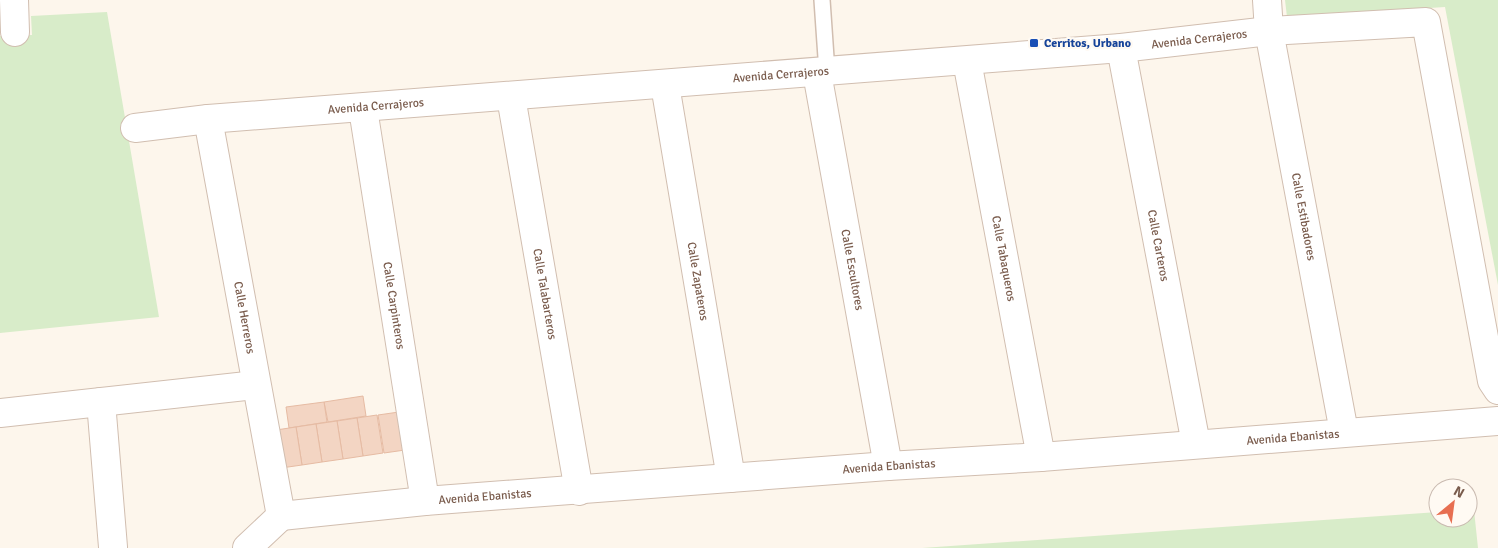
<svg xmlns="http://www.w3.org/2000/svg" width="1498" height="548" font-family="Signika,sans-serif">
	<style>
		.green { fill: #d8ecc9 }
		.building { fill: #f3d5c3; stroke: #e6bba3 }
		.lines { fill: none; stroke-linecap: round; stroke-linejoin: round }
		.lane-casing { stroke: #d1beb0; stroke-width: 18 }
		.street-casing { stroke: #d1beb0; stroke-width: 30 }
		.lane { stroke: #fff; stroke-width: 15 }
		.street { stroke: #fff; stroke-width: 28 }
		.transit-dot { fill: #1a4fb4; stroke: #fffaf3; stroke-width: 2 }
		.labels { text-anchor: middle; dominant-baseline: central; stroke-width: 4.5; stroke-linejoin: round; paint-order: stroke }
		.street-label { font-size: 12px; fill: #7a5c4d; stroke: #fffaf3 }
		.transit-label { font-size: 12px; font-weight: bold; fill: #164399; stroke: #fffaf3; text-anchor: start }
	</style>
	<rect width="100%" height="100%" fill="#fdf6ec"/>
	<!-- green -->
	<g class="green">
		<polygon points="1285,0 1498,0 1498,285 1445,7 1287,17"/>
		<polygon points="107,12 159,317 0,333 0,36 32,35 31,16"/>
		<polygon points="1468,510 1474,510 1478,548 922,548 1438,512 1438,518 1468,518"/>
	</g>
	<!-- building -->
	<g class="building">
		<polygon points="363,396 366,416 328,422 324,402"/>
		<polygon points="324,402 327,422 289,428 286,407"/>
		<polygon points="399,412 405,450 384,453 378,415"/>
		<polygon points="377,415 383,453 363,456 357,418"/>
		<polygon points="357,418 363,456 343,459 337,421"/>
		<polygon points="337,421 343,459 322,462 316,424"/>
		<polygon points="316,424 322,462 302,465 296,427"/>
		<polygon points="296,427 302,465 281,468 276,430"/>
	</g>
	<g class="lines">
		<!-- lane casing -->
		<g class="lane-casing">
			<polyline id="lane" points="822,0 827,72"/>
		</g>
		<!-- street casing -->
		<g class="street-casing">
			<g id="street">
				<polyline points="14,0 15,32"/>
				<path id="s1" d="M1267 0 1269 31 1344 432"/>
				<path id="s2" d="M1121 48 1196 444"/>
				<path id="s3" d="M967 61 1041 457"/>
				<path id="s4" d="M817 73 888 466"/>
				<path id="s5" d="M665 85 731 478"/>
				<path id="s6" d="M511 97 579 491"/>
				<path id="s7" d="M363 109 425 501"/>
				<path id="s8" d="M208 119 281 516"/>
				<path id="s9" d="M135 128 208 119 1121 48 1269 31 1426 22 1492 381 1498 390"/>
				<polyline points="101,402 113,547"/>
				<polyline points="0,413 256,385"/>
				<path id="s10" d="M281 516 425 501 888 466 1041 457 1498 421"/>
				<polyline points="247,548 281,516"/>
			</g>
		</g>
		<!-- lane -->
		<use href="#lane" class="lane"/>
		<!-- street -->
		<use href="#street" class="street"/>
	</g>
	<!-- markers -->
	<rect class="transit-dot" x="1029" y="38" width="10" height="10" rx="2.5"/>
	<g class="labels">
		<!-- street labels -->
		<g class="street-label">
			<text stroke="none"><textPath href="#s9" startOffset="1068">Avenida Cerrajeros</textPath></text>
			<text stroke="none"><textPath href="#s9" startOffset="648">Avenida Cerrajeros</textPath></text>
			<text stroke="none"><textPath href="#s9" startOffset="242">Avenida Cerrajeros</textPath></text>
			<text stroke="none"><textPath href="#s1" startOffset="220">Calle Estibadores</textPath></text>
			<text stroke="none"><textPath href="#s2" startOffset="201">Calle Carteros</textPath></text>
			<text stroke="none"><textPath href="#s3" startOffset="201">Calle Tabaqueros</textPath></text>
			<text stroke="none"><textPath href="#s4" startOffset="200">Calle Escultores</textPath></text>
			<text stroke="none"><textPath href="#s5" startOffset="199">Calle Zapateros</textPath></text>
			<text stroke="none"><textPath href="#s6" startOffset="200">Calle Talabarteros</textPath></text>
			<text stroke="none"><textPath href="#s7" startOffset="199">Calle Carpinteros</textPath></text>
			<text stroke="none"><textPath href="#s8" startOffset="202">Calle Herreros</textPath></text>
			<text stroke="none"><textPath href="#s10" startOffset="1015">Avenida Ebanistas</textPath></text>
			<text stroke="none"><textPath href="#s10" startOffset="610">Avenida Ebanistas</textPath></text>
			<text stroke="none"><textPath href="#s10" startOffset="205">Avenida Ebanistas</textPath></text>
		</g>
		<!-- transit labels -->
		<g class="transit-label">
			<text x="1044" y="43">Cerritos, Urbano</text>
		</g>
	</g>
	<!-- north arrow -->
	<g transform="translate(1453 503) rotate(29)"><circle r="24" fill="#fffaf3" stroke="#cabbb1"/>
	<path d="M0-4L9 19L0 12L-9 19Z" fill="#e76f51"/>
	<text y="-8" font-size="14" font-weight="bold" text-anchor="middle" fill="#7a5c4d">N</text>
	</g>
</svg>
